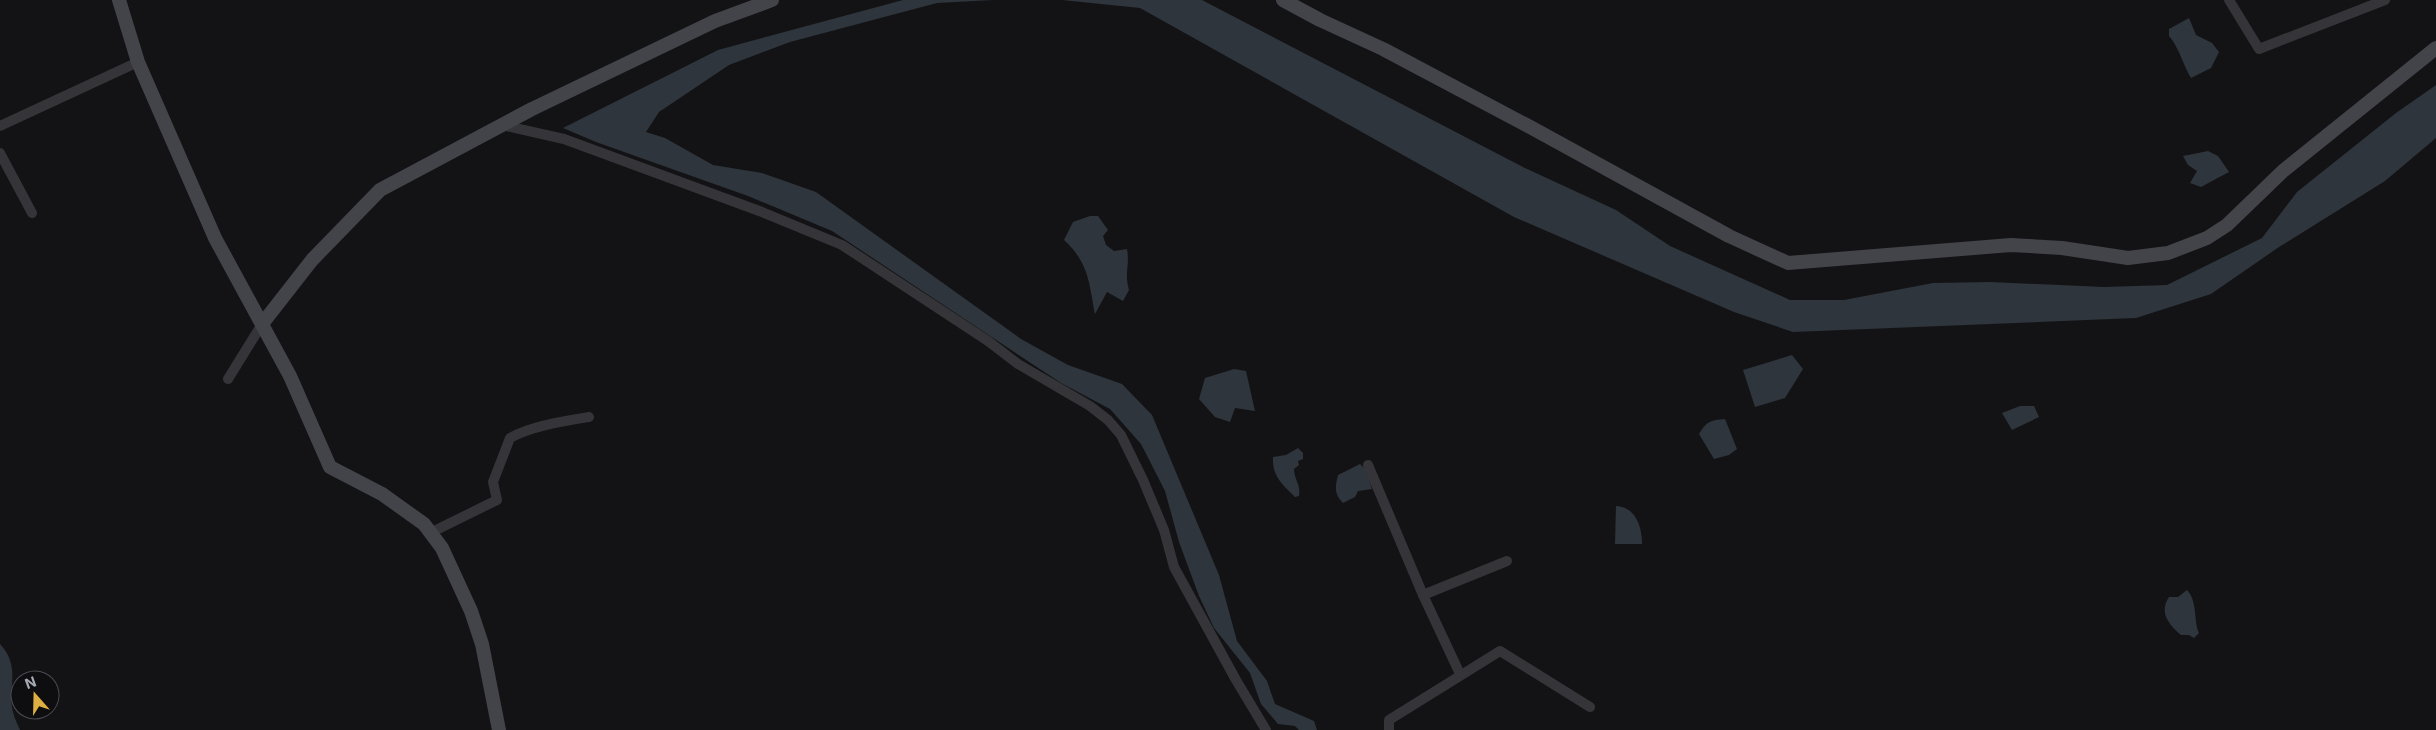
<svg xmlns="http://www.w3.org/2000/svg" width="2436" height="730" font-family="Inter,sans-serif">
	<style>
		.water { fill: #2e353c }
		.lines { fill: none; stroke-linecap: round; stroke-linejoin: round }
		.street { stroke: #353539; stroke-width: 10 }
		.secondary { stroke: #434449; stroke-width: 14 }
	</style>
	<rect width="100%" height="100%" fill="#131315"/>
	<!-- water -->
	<g class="water">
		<polygon points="903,0 993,0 937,3 790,42 729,65 659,112 646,132 665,138 713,165 762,173 816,192 1021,339 1068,365 1122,384 1152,415 1219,575 1237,641 1267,681 1275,704 1314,721 1317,730 1299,730 1295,726 1278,724 1261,704 1250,673 1214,628 1199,596 1179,542 1165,491 1141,444 1110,409 1061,383 832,231 748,196 596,142 563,128 718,50"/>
		<polygon points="1062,0 1202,0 1523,167 1616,210 1670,246 1790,300 1844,300 1933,283 1991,282 2104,287 2167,285 2262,238 2297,192 2396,113 2436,85 2436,138 2385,181 2279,247 2211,294 2136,318 1793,332 1734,312 1514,217 1140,8"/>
		<path d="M2189 18 2196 35 2212 43 2219 52 2211 68 2191 78C2183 65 2179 47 2169 36V29Z"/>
		<polygon points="2208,151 2218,156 2229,172 2201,187 2190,183 2197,171 2188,165 2183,156"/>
		<path d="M1090 216H1098L1108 230 1103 236 1106 245 1114 251 1127 249C1130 266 1124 273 1129 290L1123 301 1107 292 1095 314C1089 283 1089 263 1064 240L1073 222Z"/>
		<polygon points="1792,355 1803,369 1785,398 1755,407 1743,370"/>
		<polygon points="1234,369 1246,371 1255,411 1235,408 1230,422 1215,417 1199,399 1205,378"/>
		<polygon points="2020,406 2034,406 2039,417 2012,430 2002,413"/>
		<path d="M1725 419 1737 449 1729 455 1714 459 1699 434C1706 422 1710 420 1725 419Z"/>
		<path d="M1298 448 1303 453V459L1298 461 1299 465 1294 469C1294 479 1301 485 1299 496L1295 497C1282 484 1272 476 1273 457L1286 455Z"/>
		<path d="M1360 464 1366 470 1372 489 1358 491 1355 497 1343 503C1334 494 1335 487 1338 475Z"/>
		<path d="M1616 506C1636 507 1642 527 1642 544H1615Z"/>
		<path d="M2187 590C2198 602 2193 619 2199 633L2194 638 2189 635H2181C2168 624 2159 612 2169 597H2178Z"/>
		<path d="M0 644C20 666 9 684 12 707 13 715 17 723 20 730H0Z"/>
	</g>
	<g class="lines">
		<!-- street -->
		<g class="street">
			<polyline points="2229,0 2259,49 2385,0"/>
			<polyline points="502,125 564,139 762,212 842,245 988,341 1018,364 1090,406 1108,420 1121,435 1143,480 1164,530 1174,567 1236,680 1266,730"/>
			<polyline points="0,126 138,62"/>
			<polyline points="0,153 32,213"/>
			<polyline points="228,379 262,324"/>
			<polyline points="1368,465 1423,595 1460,674"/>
			<path d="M430 533 497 500 493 482 510 438C531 426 564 421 589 417"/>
			<polyline points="1423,595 1507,561"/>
			<polyline points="1389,730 1389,720 1500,651 1590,707"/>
		</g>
		<!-- secondary -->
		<g class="secondary">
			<polyline points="119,0 138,62 215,238 290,376 330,467 382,494 424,524 442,548 471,611 482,644 499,730"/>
			<polyline points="1283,0 1320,20 1383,49 1532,128 1729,236 1788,263 2011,245 2062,248 2128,258 2168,253 2207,238 2227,225 2283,171 2436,48"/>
			<polyline points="262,324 312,260 380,190 532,109 715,21 772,0"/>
		</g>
	</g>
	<!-- north arrow -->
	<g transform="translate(35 695) rotate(340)"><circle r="24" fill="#0e0e10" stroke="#4b4c52"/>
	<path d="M0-4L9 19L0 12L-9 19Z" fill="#dfb041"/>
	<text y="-8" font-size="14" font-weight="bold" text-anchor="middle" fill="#a6aab4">N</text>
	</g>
</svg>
